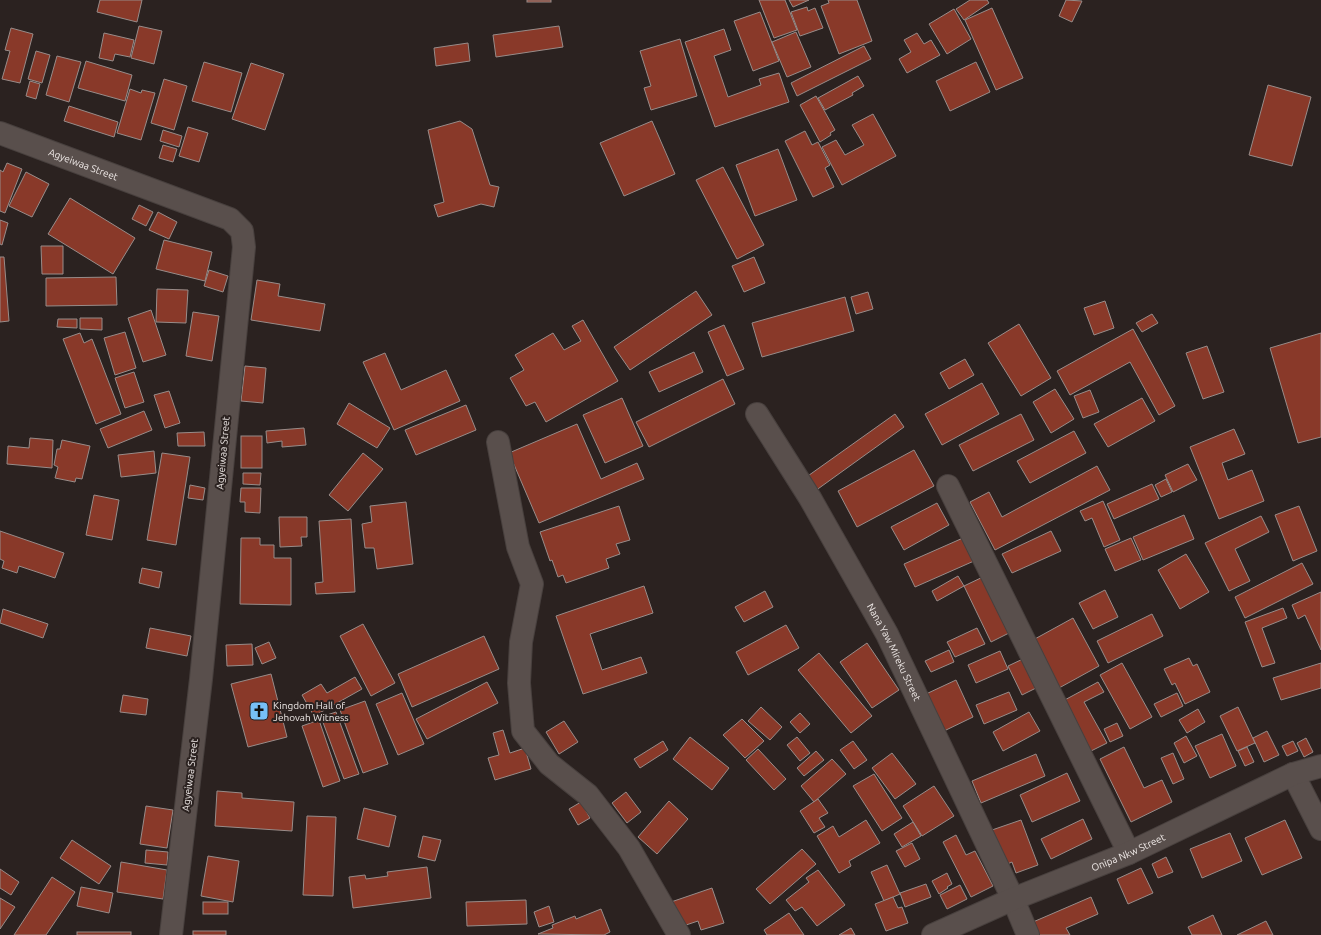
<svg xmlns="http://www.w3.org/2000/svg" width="1321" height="935" font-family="Ubuntu,sans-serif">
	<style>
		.building { fill: #893929; stroke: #988c89 }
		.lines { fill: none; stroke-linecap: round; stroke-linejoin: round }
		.minor-casing { stroke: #48403e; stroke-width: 24 }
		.minor { stroke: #594f4c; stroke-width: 22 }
		.labels { text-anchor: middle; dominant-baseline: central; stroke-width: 4; stroke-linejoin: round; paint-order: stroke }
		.street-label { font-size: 10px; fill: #eee8e6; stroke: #2b2220 }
		.poi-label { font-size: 10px; fill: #eee8e6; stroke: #2b2220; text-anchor: start }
	</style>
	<rect width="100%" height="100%" fill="#2b2220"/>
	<!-- building -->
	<g class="building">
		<polygon points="100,0 142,0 137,22 97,12"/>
		<rect x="527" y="0" width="24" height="2"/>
		<polygon points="759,0 785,0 797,30 774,38"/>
		<polygon points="789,0 809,0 793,7"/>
		<polygon points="828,0 857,0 872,41 839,54 821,6 829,3"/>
		<polygon points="970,0 987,0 989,3 964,20 956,9"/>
		<polygon points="1066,0 1082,1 1072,22 1059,16"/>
		<polygon points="807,7 808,11 815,8 823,28 800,36 791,12"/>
		<polygon points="992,8 1023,78 996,90 965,20"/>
		<polygon points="954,9 971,39 947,54 929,24"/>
		<polygon points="760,12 779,61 753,71 734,21"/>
		<polygon points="139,26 162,31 154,64 131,58"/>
		<polygon points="559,26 563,47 496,57 493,35"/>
		<polygon points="11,28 33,34 20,83 2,79 10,51 5,50"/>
		<polygon points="724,29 731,50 714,56 728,97 761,85 759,79 779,73 789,102 715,127 685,42"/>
		<polygon points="796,32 811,67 787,77 772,42"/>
		<polygon points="104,33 134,40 130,57 115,54 113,61 99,58"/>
		<polygon points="917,33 924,44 931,40 940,55 907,73 899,59 911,52 904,40"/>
		<polygon points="680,39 697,96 651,110 644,88 651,86 640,51"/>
		<polygon points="468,43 470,61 436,66 434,48"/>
		<polygon points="864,46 871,59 797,96 791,83"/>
		<polygon points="36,51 50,55 42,83 28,79"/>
		<polygon points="57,56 81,62 69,102 46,95"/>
		<polygon points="86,61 132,75 125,101 78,88"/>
		<polygon points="204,62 242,73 231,112 192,101"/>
		<polygon points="976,62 990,92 950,111 936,81"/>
		<polygon points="251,63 284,74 265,130 232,119"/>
		<polygon points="858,76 864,86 852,93 853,95 825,110 818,98"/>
		<polygon points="164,79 187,86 174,130 151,123"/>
		<polygon points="30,81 40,84 36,99 26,96"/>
		<polygon points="1268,85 1311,97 1292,166 1249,155"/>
		<polygon points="130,89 141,93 142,90 155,93 141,140 117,133"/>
		<polygon points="816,96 835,130 830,133 831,135 820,142 800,105"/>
		<polygon points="69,106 118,122 114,137 64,121"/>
		<polygon points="873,114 896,156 842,185 822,147 836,140 845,155 864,145 852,125"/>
		<polygon points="460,121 472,129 490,185 499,187 494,207 481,204 438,217 434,205 444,202 428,130"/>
		<polygon points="652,121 675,174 624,196 600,143"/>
		<polygon points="188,127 208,133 199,162 179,156"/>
		<polygon points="163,130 182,136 179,147 160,141"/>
		<polygon points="805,131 812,145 818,142 830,165 825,168 834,187 813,197 785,141"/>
		<polygon points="163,145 177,149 173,162 159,158"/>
		<polygon points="778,149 797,200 755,216 736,165"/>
		<polygon points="7,163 22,169 5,213 0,211 0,170 3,172"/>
		<polygon points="723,167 764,245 737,259 696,180"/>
		<polygon points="26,172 49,184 32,217 9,206"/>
		<polygon points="70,198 135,238 113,274 48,234"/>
		<polygon points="139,205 153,212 146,226 132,219"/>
		<polygon points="158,212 177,222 169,239 149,230"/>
		<polygon points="0,220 8,223 2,245 0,244"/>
		<polygon points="164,240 212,252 205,281 156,269"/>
		<polygon points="41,246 63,246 63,274 42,274"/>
		<polygon points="0,257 4,257 9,321 0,322"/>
		<polygon points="754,257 765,283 744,292 732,266"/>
		<polygon points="209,270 228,276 223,292 204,286"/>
		<polygon points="116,277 117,305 46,306 46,278"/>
		<polygon points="257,280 280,284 278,296 325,304 320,331 251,320"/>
		<polygon points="157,289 188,290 186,323 156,322"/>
		<polygon points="696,291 712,315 630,370 614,347"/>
		<polygon points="868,292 873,309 856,314 851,297"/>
		<polygon points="845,297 854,331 762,357 752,323"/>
		<polygon points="1105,301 1114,328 1094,335 1084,308"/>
		<polygon points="151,310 166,355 143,362 128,318"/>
		<polygon points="193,312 219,316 212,361 186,356"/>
		<polygon points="1152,314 1158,323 1142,332 1136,323"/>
		<polygon points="80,318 102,318 102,330 80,329"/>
		<polygon points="58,319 77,319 77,328 57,327"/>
		<polygon points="583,320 618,381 546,422 535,402 526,406 510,378 524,370 515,355 553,333 564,350 581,341 572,326"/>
		<polygon points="1019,324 1051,378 1021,396 988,343"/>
		<polygon points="724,325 744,369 727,376 708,332"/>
		<polygon points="1133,329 1175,406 1159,415 1130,362 1070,395 1057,371"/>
		<polygon points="125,332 136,368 115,375 104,338"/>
		<polygon points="80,333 84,343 92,339 121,414 96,424 63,339"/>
		<polygon points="1321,333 1321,437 1298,443 1270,348"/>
		<polygon points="1207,346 1224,392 1203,399 1186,353"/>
		<polygon points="694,352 703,372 659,392 649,372"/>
		<polygon points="385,353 401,390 446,370 460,401 394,430 363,362"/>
		<polygon points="965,359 974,375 949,389 940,373"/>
		<polygon points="245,366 266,368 263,403 241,401"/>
		<polygon points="134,372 144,402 125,408 115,378"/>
		<polygon points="723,379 735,404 649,447 636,422"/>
		<polygon points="982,383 999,414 942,445 925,414"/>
		<polygon points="1055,389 1074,419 1051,433 1033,402"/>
		<polygon points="1090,390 1099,412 1083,418 1074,396"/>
		<polygon points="169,391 180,423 165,428 154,395"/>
		<polygon points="622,398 643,446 605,463 583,415"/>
		<polygon points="1142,398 1155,421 1108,447 1094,424"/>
		<polygon points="349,403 390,428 377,448 337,424"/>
		<polygon points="466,405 476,430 416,455 405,430"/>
		<polygon points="144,411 152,430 108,448 100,429"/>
		<polygon points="895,414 904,427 815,491 805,478"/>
		<polygon points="1021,414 1034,440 973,471 959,445"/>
		<polygon points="577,424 601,479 637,463 644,479 539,523 509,453"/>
		<polygon points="304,428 306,445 282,447 282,441 267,443 266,431"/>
		<polygon points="1234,429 1245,454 1222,463 1228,480 1252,470 1264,501 1219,519 1190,447"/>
		<polygon points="1074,431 1086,453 1030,483 1017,461"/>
		<polygon points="204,432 205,446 178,446 177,433"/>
		<rect x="241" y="436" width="21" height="32"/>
		<polygon points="30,438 53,440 52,468 7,464 8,446 29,448"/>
		<polygon points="62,440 90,446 82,479 76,478 75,482 55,478 58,467 54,465 57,449 60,449"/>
		<polygon points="914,450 934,486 857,527 838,491"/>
		<polygon points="154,451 156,473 121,477 118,455"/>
		<polygon points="162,453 190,457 176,545 147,540"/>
		<polygon points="363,453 383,469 348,511 329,495"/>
		<polygon points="1188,464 1197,480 1173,492 1165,475"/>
		<polygon points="1097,466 1110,490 995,550 970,502 989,492 1002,517"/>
		<polygon points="243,473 261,473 260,485 243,484"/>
		<polygon points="1166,479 1172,492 1161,497 1155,485"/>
		<polygon points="1152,484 1159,499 1114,519 1107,504"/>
		<polygon points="190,485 205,488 203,500 188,498"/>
		<polygon points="241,488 261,488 260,513 245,512 245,502 240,502"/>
		<polygon points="94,495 119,500 112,540 86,535"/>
		<polygon points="1103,501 1120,540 1104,547 1092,518 1085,521 1080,511"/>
		<polygon points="406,502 413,564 377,569 374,548 365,548 362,524 372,522 370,506"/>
		<polygon points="937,503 949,525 904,550 891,527"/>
		<polygon points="619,506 630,540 616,544 620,554 606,559 609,568 566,583 563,575 558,577 552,560 550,561 540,532"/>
		<polygon points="1299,506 1317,551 1293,561 1275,515"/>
		<polygon points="1184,515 1194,539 1143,560 1133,537"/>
		<polygon points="1261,516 1269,532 1235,549 1250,581 1229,591 1205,543"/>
		<polygon points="279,517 307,517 307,537 301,537 302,546 280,547"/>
		<polygon points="351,519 355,592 316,594 315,583 323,582 319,521"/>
		<polygon points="0,531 64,553 55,578 19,566 17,573 2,568 4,561 0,559"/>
		<polygon points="1051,531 1061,551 1012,573 1002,554"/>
		<polygon points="241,538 260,538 260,545 274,545 274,558 291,558 291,605 240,604"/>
		<polygon points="963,538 974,561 915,587 904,564"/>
		<polygon points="1131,538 1141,560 1115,571 1105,549"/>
		<polygon points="1186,554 1209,592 1180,609 1158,570"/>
		<polygon points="1302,563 1313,584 1245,618 1235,597"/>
		<polygon points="142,568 162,572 159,588 139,583"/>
		<polygon points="987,575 1013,631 991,642 964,586"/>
		<polygon points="958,576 964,586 937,601 932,591"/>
		<polygon points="644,586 653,613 590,634 602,670 641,657 647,673 583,694 556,616"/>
		<polygon points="1105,590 1118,617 1093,629 1079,603"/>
		<polygon points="765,591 773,607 744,622 735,607"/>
		<polygon points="1321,592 1321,650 1305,615 1298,619 1292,605"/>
		<polygon points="1283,608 1287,618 1262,628 1275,663 1262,667 1245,622"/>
		<polygon points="3,609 48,624 43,638 0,623"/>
		<polygon points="1152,614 1163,636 1108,663 1097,641"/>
		<polygon points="1073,618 1099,666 1059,688 1033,640"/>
		<polygon points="363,624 395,683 371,696 340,636"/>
		<polygon points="786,625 799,648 748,675 736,652"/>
		<polygon points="150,628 191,636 187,656 146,648"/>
		<polygon points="977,628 985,644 955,657 947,642"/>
		<polygon points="484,636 499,669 412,707 398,674"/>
		<polygon points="269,642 276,658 262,664 255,648"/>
		<polygon points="867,643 899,690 872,708 840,662"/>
		<polygon points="252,644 253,665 227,666 226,645"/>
		<polygon points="949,650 954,662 931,672 925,661"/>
		<polygon points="1000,651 1008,669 976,683 968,665"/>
		<polygon points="819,653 872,716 851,733 798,670"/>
		<polygon points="1025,658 1038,687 1022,695 1008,666"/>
		<polygon points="1189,658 1193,666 1197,664 1210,692 1185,704 1175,683 1172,685 1164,669"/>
		<polygon points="1122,663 1152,717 1130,729 1100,675"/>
		<polygon points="1321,663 1321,688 1281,700 1273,678"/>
		<polygon points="271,674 287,737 248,747 231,684"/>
		<polygon points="355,677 362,689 314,716 302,695 321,684 327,693"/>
		<polygon points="956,680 973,717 944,731 926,694"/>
		<polygon points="487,682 498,703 427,739 416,719"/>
		<polygon points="1098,682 1104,692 1084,702 1107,743 1089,752 1061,702"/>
		<polygon points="1009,692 1017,710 984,724 976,705"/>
		<polygon points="402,693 424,744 398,755 376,704"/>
		<polygon points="1177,693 1183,706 1161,717 1154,704"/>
		<polygon points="123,695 148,699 146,715 120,712"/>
		<polygon points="365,701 388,764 363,773 340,710"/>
		<polygon points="761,707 782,727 770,740 748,721"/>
		<polygon points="1238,707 1255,743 1237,751 1220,716"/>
		<polygon points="1198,709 1205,722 1187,733 1179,720"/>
		<polygon points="336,712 359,774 344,779 321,717"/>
		<polygon points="1029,712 1040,731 1003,751 993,732"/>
		<polygon points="800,713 810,724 800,733 790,722"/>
		<polygon points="742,719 764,741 745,758 723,735"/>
		<polygon points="319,720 340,781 323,787 302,726"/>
		<polygon points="564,721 578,742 559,754 546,732"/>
		<polygon points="1117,723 1123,736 1110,742 1104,729"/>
		<polygon points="503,730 510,753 525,748 531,769 495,780 488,758 499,755 493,733"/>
		<polygon points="1267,731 1279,755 1264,762 1253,738"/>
		<polygon points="1222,734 1236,766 1210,778 1195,746"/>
		<polygon points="1186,736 1197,756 1184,763 1174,743"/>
		<polygon points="690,737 729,768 712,790 673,759"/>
		<polygon points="797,737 810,753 800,761 787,745"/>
		<polygon points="1306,738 1313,752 1304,757 1297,743"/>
		<polygon points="663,741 668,750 640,768 634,759"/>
		<polygon points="853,741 867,760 854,769 840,750"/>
		<polygon points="1293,741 1298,751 1287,756 1282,746"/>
		<polygon points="1124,747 1144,788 1162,780 1172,802 1131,822 1100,759"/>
		<polygon points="1247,747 1254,762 1245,766 1238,751"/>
		<polygon points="758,749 786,779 774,790 746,760"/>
		<polygon points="816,751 824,760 804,776 797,768"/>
		<polygon points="892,753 916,784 895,799 872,768"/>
		<polygon points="1173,753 1184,779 1173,784 1161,758"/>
		<polygon points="1036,754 1045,776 981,803 972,781"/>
		<polygon points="832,759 846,774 814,802 801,786"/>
		<polygon points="1067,773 1080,801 1032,822 1020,795"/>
		<polygon points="874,774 902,818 882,831 853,786"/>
		<polygon points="934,786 954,816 922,836 903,806"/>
		<polygon points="217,791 242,793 242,798 294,802 292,831 215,826"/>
		<polygon points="626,792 641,812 627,823 612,803"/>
		<polygon points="818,799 828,813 819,818 825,827 814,833 800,811"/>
		<polygon points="669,801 688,819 657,854 638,837"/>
		<polygon points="581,802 590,818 578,825 569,809"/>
		<polygon points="146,806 173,810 167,848 140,844"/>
		<polygon points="364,808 396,816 389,847 357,839"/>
		<polygon points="307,816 336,817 333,896 303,895"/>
		<polygon points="1083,819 1092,839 1051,859 1041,839"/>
		<polygon points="866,820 880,843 849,861 851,866 839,873 817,836 833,826 839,837"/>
		<polygon points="1021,820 1038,865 1016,873 1012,862 1005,865 992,830"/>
		<polygon points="1285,820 1302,858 1262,875 1245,838"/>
		<polygon points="913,822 921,836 902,847 894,834"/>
		<polygon points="1230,833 1242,861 1202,878 1190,849"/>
		<polygon points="956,835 966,855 975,851 993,886 971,897 943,842"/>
		<polygon points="423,836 441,840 435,861 418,857"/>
		<polygon points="72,840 111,866 99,884 60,858"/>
		<polygon points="912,843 920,859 905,867 896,851"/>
		<polygon points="802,849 816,864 770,904 756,889"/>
		<polygon points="146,850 168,852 167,865 145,863"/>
		<polygon points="208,856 239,861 233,902 201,896"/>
		<polygon points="1166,857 1173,872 1158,878 1152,864"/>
		<polygon points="121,862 167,870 163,899 117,892"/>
		<polygon points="887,865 900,894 884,901 871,872"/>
		<polygon points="427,867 431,898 353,908 349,877 365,875 366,879 388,876 387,872"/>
		<polygon points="1141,868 1153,893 1128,904 1117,879"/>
		<polygon points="0,869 19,882 11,895 0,888"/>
		<polygon points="818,870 845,905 817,926 802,907 795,911 786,900 809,882 806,878"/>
		<polygon points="947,873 952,884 947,887 948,888 939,894 932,881"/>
		<polygon points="52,877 75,892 46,935 14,935"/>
		<polygon points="926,884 931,897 905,907 900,893"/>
		<polygon points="960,885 967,899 947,909 940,895"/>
		<polygon points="81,887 113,893 109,913 77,906"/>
		<polygon points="712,888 724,923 701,930 698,921 680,927 671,902"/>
		<polygon points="893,897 898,908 902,907 908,923 886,931 875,904"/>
		<polygon points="1091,897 1098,914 1066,928 1070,935 1038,935 1033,922"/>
		<polygon points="0,898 15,907 0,929"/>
		<polygon points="526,900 527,924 467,926 466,902"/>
		<rect x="203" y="902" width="25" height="12"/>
		<polygon points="549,906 554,922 539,927 534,912"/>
		<polygon points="601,909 610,932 604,935 538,934 553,928 552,925 575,916 576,919"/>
		<polygon points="789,913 804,935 767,935 764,930"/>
		<polygon points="1213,915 1222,935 1192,935 1188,927"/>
		<polygon points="1266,921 1273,935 1237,935"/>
		<polygon points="851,928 855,935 839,935"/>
		<rect x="193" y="931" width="33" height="4"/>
		<rect x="77" y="932" width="54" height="3"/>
	</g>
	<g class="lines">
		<!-- minor casing -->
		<g class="minor-casing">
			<g id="minor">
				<path id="s1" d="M0 133 230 219 242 231 244 247 201 679 171 935"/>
				<path id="s2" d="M757 414 810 498 887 634 1013 899 1028 935"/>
				<polyline points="498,442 518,547 532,584 521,642 519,683 523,731 549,764 588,795 629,848 679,935"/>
				<polyline points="948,486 1129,853"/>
				<polyline points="1293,774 1321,829"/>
				<path id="s3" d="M933 935 1013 899 1129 853 1293 774 1321 766"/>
			</g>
		</g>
		<!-- minor -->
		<use href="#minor" class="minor"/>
	</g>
	<!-- icons -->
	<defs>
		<g id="church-square" transform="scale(1)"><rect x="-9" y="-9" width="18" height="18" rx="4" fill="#77c0f7" stroke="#2b2220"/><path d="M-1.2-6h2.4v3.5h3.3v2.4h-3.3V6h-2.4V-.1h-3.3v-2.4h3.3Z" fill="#111"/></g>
	</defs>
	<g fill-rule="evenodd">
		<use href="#church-square" x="259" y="711"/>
	</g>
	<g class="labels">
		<!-- street labels -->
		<g class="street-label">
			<text stroke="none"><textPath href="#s1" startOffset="89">Agyeiwaa Street</textPath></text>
			<text transform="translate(223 453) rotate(-85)">Agyeiwaa Street</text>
			<text stroke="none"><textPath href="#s2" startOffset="275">Nana Yaw Mireku Street</textPath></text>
			<text transform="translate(190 775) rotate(-83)">Agyeiwaa Street</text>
			<text stroke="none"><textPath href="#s3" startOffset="212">Onipa Nkw Street</textPath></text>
		</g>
		<!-- poi labels -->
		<g class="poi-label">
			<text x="273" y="705">Kingdom Hall of<tspan x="273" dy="12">Jehovah Witness</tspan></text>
		</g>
	</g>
</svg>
